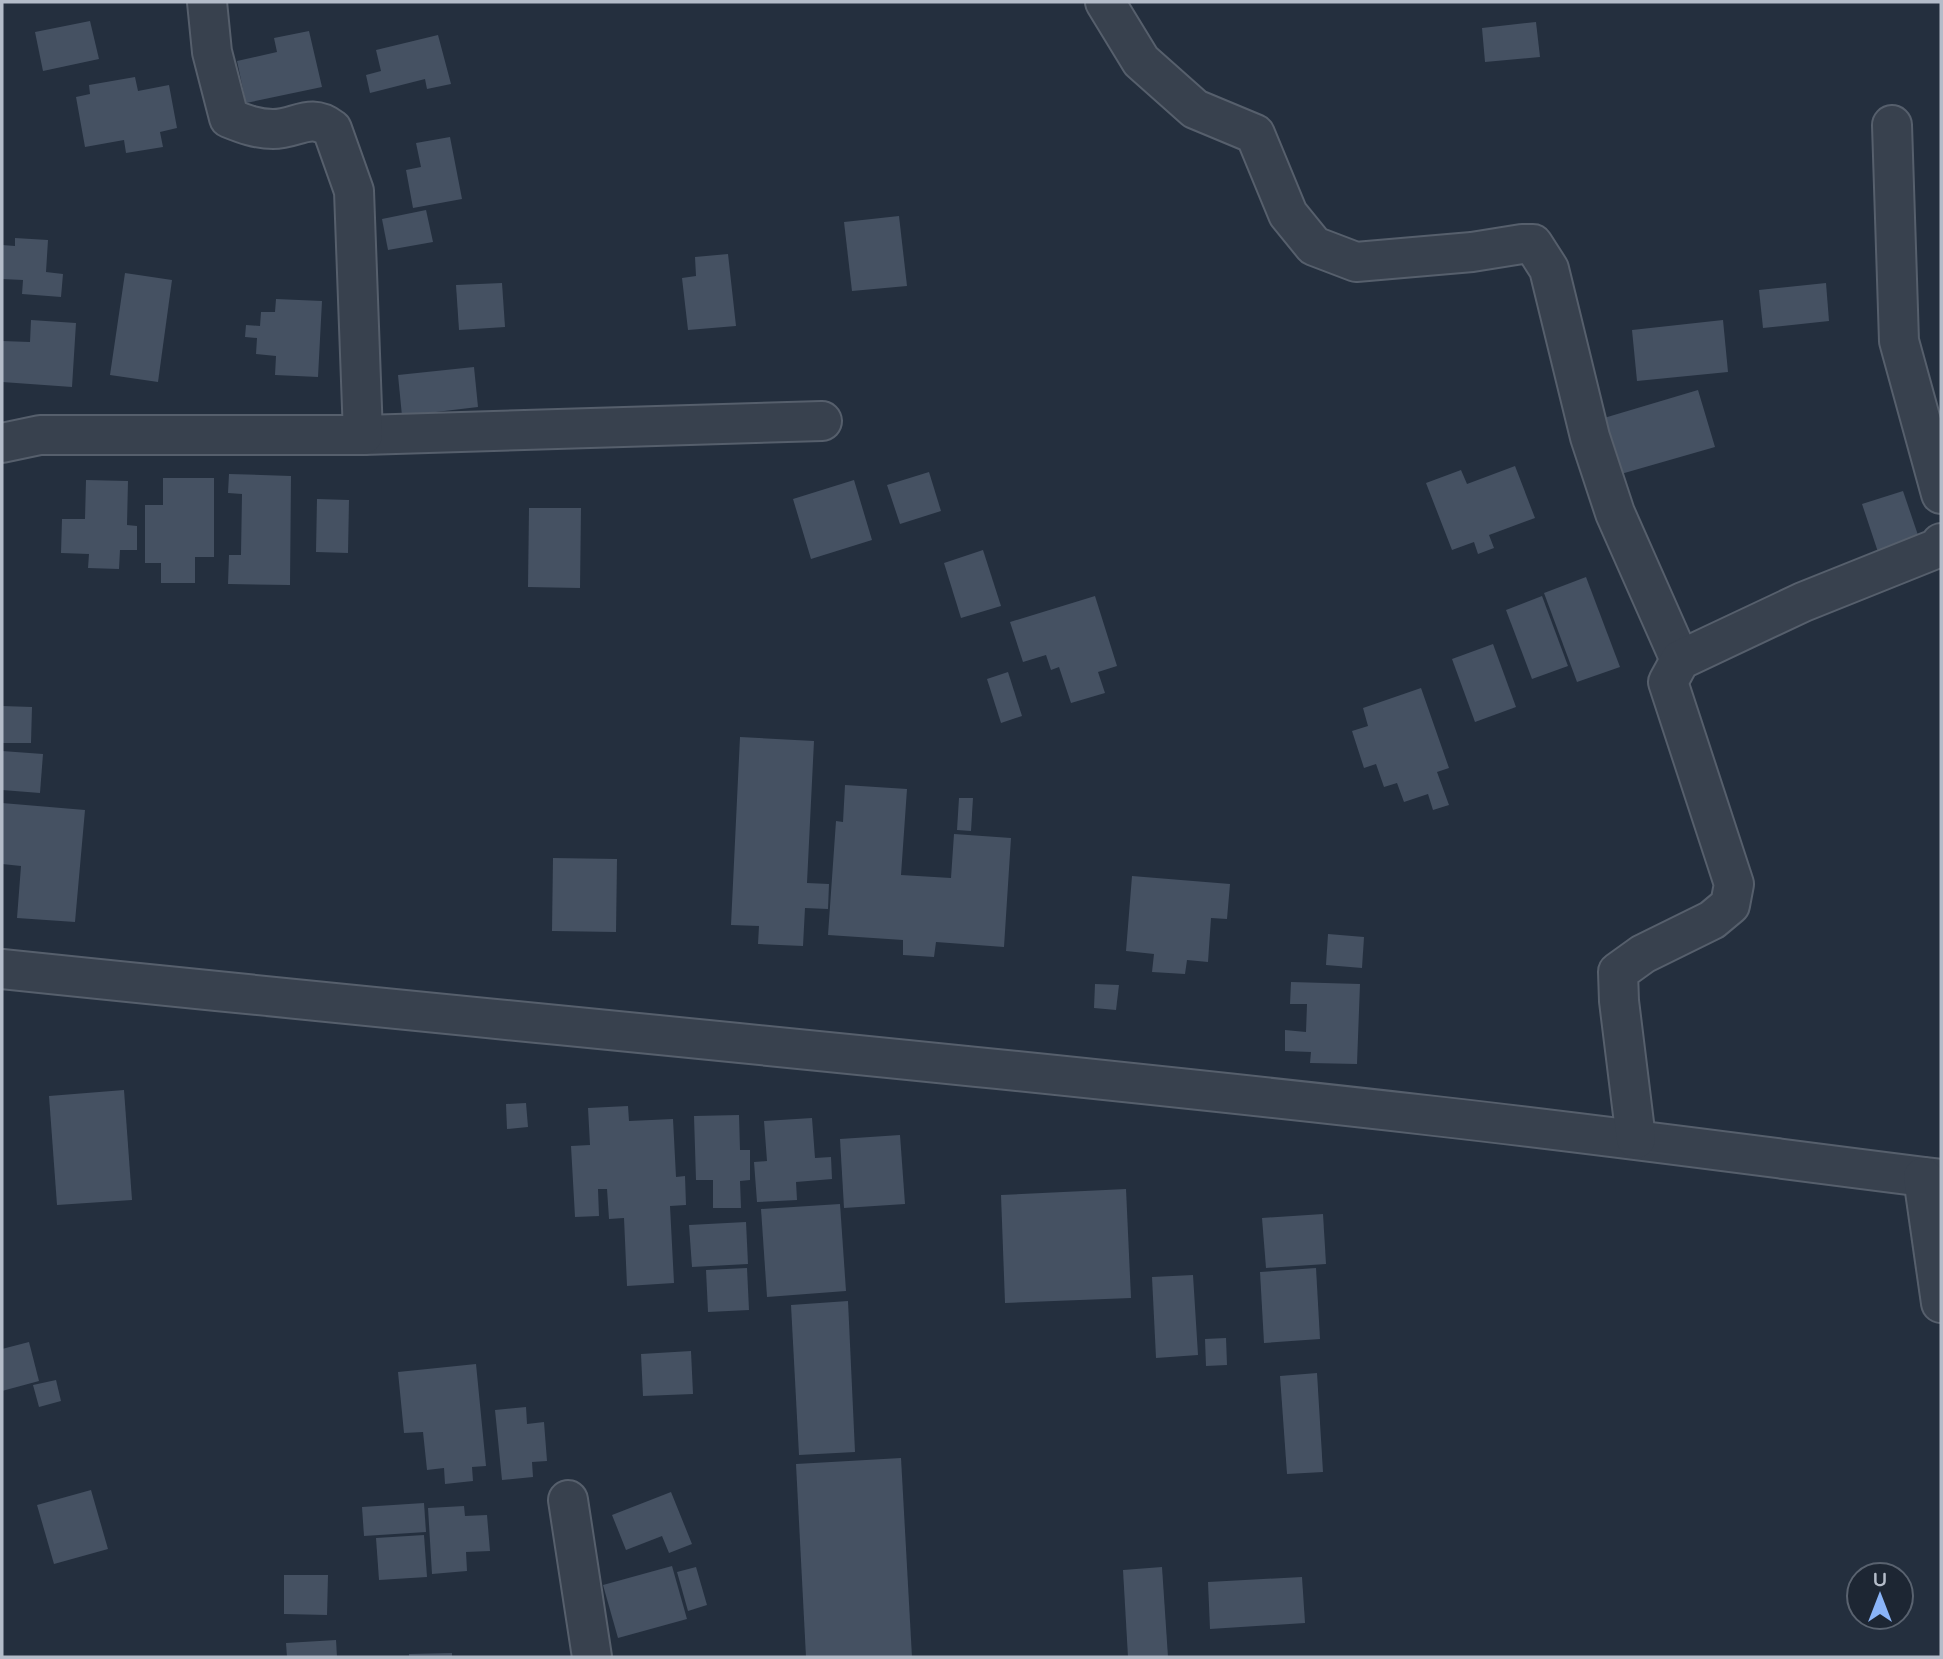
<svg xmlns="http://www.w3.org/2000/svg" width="1943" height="1659" font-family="'Varela Round',sans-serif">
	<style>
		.building { fill: #455162 }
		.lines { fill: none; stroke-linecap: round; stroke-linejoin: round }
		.minor-casing { stroke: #565f6c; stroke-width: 42 }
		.minor { stroke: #38414e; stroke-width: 38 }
	</style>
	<rect width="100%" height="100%" fill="#242f3e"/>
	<!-- building -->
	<g class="building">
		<polygon points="90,21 99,59 43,71 35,32"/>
		<polygon points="1536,22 1540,57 1485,62 1482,28"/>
		<polygon points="309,31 322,87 246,103 237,61 277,52 274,38"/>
		<polygon points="438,35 451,84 427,89 425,79 370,93 366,75 381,71 376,50"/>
		<polygon points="135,77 138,91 169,85 177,128 160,132 163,147 126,153 124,140 85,147 76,97 90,94 89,85"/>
		<polygon points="450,137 462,199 413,208 406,170 421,167 416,143"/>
		<polygon points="426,210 433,242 388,250 382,219"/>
		<polygon points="899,216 907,286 852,291 844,222"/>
		<polygon points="15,238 48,240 46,272 63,274 61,297 22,294 23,280 2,279 2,245 15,246"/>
		<polygon points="728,254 736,326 688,330 682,278 696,276 695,257"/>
		<polygon points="125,273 172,280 158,382 110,375"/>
		<polygon points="502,283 505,327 459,330 456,285"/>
		<polygon points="1826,283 1829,321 1763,328 1759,290"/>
		<polygon points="276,299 322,301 318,377 275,375 276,356 256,354 257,338 245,337 246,325 260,326 261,312 275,312"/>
		<polygon points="31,320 76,323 72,387 2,382 2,341 30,342"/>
		<polygon points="1723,320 1728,372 1637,381 1632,330"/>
		<polygon points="474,367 478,407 402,416 398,375"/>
		<polygon points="1698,390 1715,447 1607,478 1615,454 1604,418"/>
		<polygon points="1515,466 1535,518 1489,535 1494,548 1478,554 1474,542 1452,550 1426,483 1461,470 1467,484"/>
		<polygon points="929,472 941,511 900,524 887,485"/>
		<polygon points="229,474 291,476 290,585 228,584 229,555 241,555 242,494 228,493"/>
		<polygon points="163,478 214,478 214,557 195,557 195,583 161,583 161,563 145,563 145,505 163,505"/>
		<polygon points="86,480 128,481 127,525 137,526 137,550 120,550 119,569 88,568 89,554 61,553 62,519 85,519"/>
		<polygon points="854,480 872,540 811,559 793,499"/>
		<polygon points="1903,491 1920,541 1879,555 1862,504"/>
		<polygon points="317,499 349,500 348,553 316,552"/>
		<polygon points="529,508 581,508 580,588 528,587"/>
		<polygon points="983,550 1001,606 961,618 944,563"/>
		<polygon points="1586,577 1620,667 1577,682 1544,593"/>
		<polygon points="1095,596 1117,666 1098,672 1105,693 1071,703 1059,667 1051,670 1046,655 1023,662 1010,622"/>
		<polygon points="1542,596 1568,666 1532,679 1506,610"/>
		<polygon points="1493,644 1516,707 1475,722 1452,659"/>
		<polygon points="1008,672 1022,716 1001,723 987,679"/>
		<polygon points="1421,688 1449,768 1437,772 1449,805 1433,810 1428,794 1404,802 1397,783 1384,787 1376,764 1364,768 1352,731 1368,726 1363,708"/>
		<polygon points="2,706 32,707 31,743 2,743"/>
		<polygon points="740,737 814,741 807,883 829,884 828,909 805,908 803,946 758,944 759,926 731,925"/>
		<polygon points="2,751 43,754 40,793 2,790"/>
		<polygon points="845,785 907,789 901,875 951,878 954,834 1011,838 1004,947 936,942 934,957 903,955 903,940 828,935 836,821 843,822"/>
		<polygon points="959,798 973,798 971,831 957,830"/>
		<polygon points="2,803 85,810 75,922 17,918 21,866 2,864"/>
		<polygon points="553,858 617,859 616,932 552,931"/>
		<polygon points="1132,876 1230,884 1227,919 1211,918 1208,962 1187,960 1185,974 1152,972 1154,954 1126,951"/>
		<polygon points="1328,934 1364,937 1362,968 1326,965"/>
		<polygon points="1291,982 1360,984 1357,1064 1310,1063 1311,1052 1285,1051 1285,1030 1306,1032 1307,1004 1290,1004"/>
		<polygon points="1095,984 1119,985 1116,1010 1094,1008"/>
		<polygon points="124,1090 132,1200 57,1205 49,1096"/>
		<polygon points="526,1103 528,1127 507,1129 506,1104"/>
		<polygon points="628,1106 629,1121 673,1119 676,1177 685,1176 686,1205 670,1206 674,1283 627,1286 624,1218 609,1219 607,1189 598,1189 599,1216 575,1217 571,1146 590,1145 588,1108"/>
		<polygon points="739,1115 740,1150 750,1150 750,1180 740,1181 741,1208 713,1208 713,1180 696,1180 694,1116"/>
		<polygon points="812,1118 815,1158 831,1157 832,1179 796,1182 797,1200 757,1202 754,1162 767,1161 764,1121"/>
		<polygon points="900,1135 905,1204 844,1208 840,1139"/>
		<polygon points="1126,1189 1131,1298 1005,1303 1001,1195"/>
		<polygon points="840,1204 846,1291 767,1297 761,1209"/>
		<polygon points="1323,1214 1326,1264 1266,1268 1262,1218"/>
		<polygon points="746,1222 748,1264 692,1267 689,1225"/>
		<polygon points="747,1268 749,1310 708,1312 706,1270"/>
		<polygon points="1316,1268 1320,1339 1264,1343 1260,1272"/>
		<polygon points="1193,1275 1198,1355 1156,1358 1152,1277"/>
		<polygon points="848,1301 855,1452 799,1455 791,1305"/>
		<polygon points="1226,1338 1227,1365 1206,1366 1205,1339"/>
		<polygon points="29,1342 39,1381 2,1391 2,1349"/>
		<polygon points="691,1351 693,1394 643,1396 641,1354"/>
		<polygon points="476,1364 486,1466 472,1467 473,1481 445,1484 444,1468 427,1470 423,1432 404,1433 398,1372"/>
		<polygon points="1317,1373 1323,1472 1287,1474 1280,1376"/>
		<polygon points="56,1380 61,1401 39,1407 33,1385"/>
		<polygon points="526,1407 527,1424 544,1422 547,1461 532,1462 533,1477 502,1480 495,1410"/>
		<polygon points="901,1458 912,1657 806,1657 796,1464"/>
		<polygon points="91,1490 108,1549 54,1564 37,1505"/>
		<polygon points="671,1492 692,1544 669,1553 662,1536 626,1550 612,1515"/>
		<polygon points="424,1503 426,1532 364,1536 362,1507"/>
		<polygon points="464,1506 465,1516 487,1515 490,1551 466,1552 467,1571 432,1574 428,1508"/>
		<polygon points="424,1535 427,1577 379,1580 376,1538"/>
		<polygon points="672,1566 687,1619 618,1638 603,1585"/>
		<polygon points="696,1567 707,1605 688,1611 677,1572"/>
		<polygon points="1162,1567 1168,1657 1128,1657 1123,1570"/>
		<polygon points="284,1575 328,1575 327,1615 284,1614"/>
		<polygon points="1302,1577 1305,1623 1210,1629 1208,1582"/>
		<polygon points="336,1640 337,1657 287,1657 286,1643"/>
		<polygon points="452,1653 452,1657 409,1657 409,1654"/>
	</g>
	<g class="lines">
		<!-- minor casing -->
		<g class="minor-casing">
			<g id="minor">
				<polyline points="1105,2 1141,61 1195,109 1255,134 1288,214 1314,246 1356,262 1472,252 1522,244 1533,244 1549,269 1590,437 1615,513 1680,660"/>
				<polyline points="1892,125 1899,341 1941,494"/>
				<polyline points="363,435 822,421"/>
				<path d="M2 443 40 435H363L354 191 332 129C310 112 297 129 273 129 257 129 244 124 229 118L212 52 207 2"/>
				<path d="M2 969C480 1019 958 1062 1435 1116 1604 1135 1773 1158 1941 1179"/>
				<polyline points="1636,1139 1619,1001 1618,972 1643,954 1712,920 1730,905 1734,884 1668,682 1680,660 1803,602 1938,548 1941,543"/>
				<polyline points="1923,1177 1941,1303"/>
				<polyline points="568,1500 592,1657"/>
			</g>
		</g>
		<!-- minor -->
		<use href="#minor" class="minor"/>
	</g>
	<!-- border -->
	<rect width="1943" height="1659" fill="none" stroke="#b4bcc9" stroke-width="7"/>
	<!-- north arrow -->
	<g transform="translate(1880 1596)"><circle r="33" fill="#1d2633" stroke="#59626f" stroke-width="2"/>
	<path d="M0-5L12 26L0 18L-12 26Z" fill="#8ab4f8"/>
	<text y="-10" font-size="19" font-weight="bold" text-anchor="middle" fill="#b4bcc9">U</text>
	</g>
</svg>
